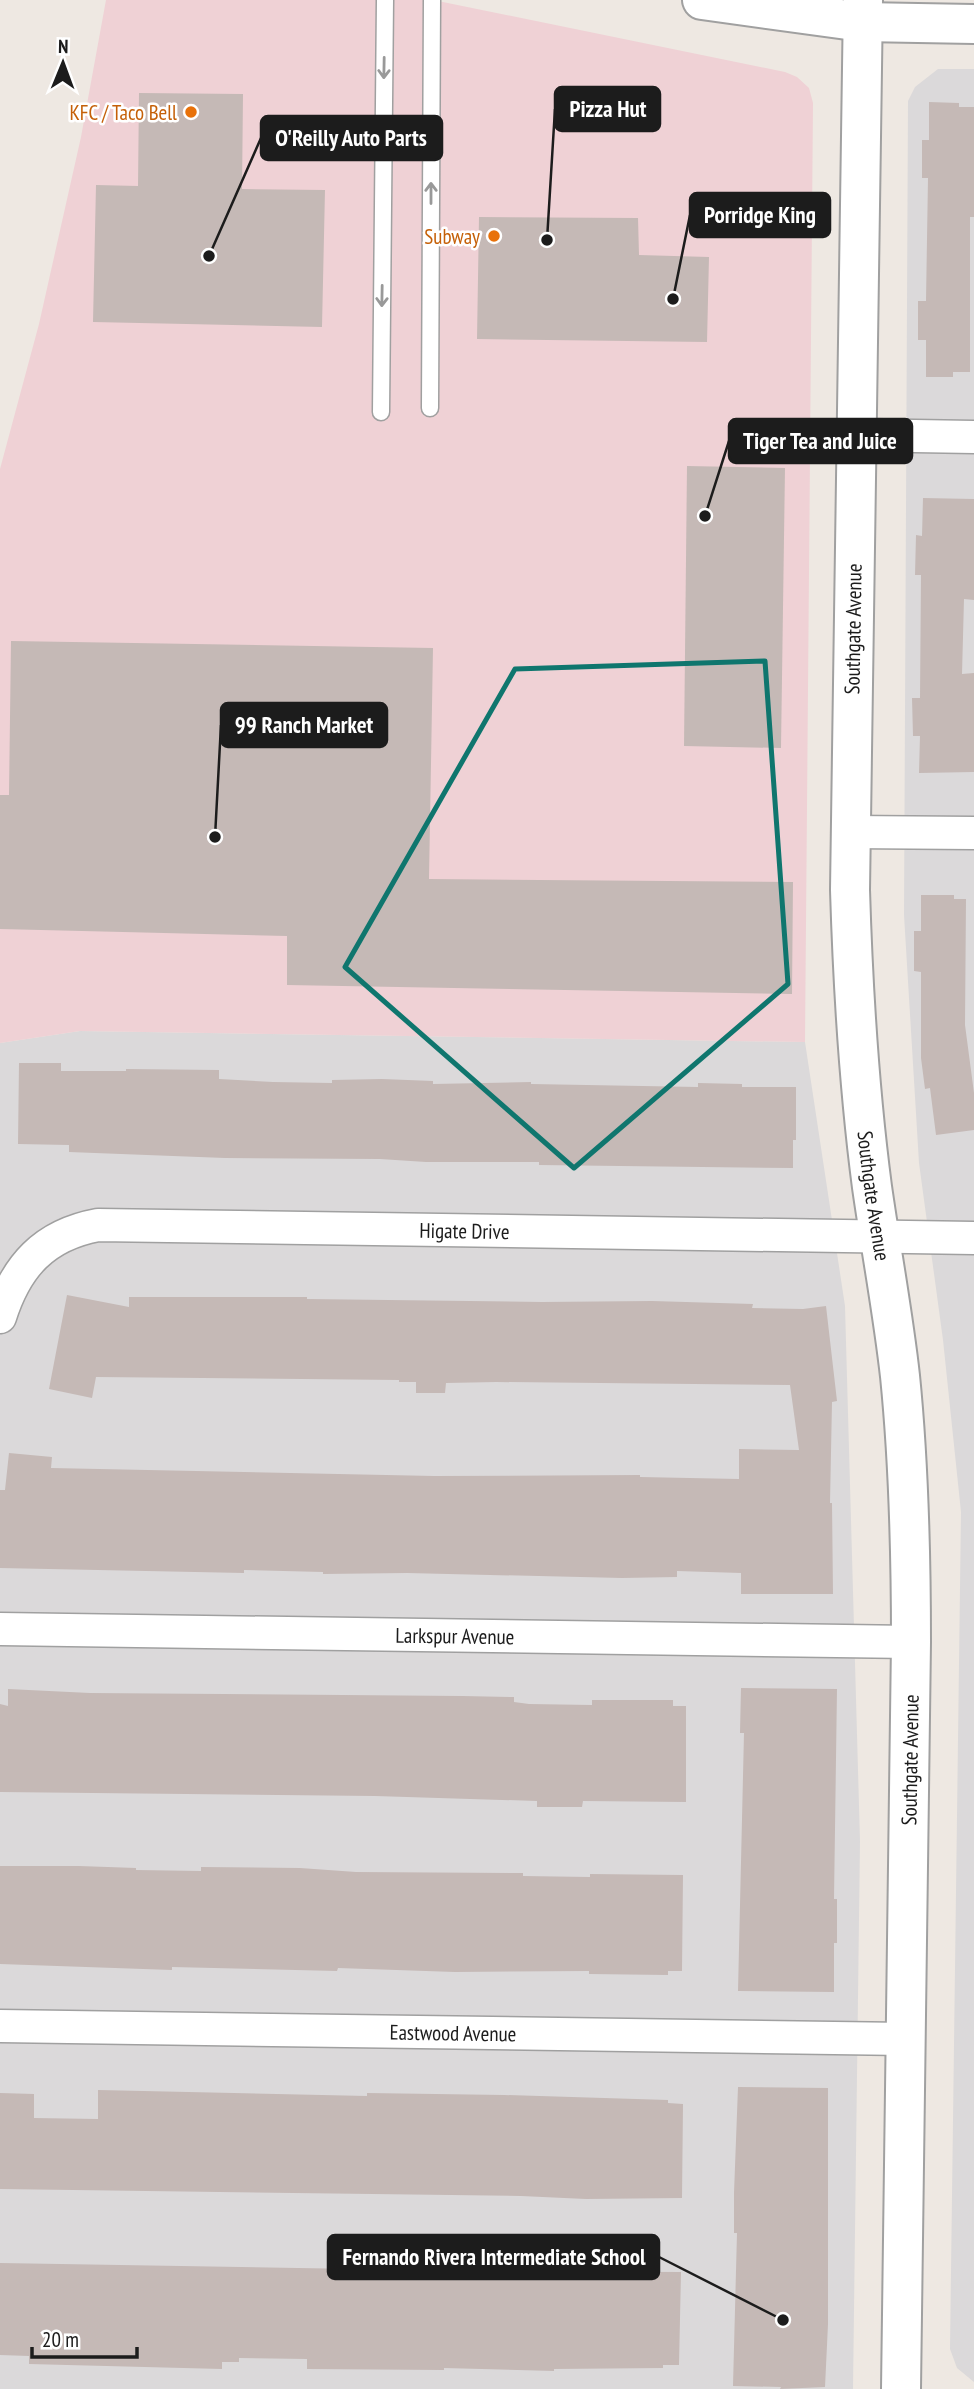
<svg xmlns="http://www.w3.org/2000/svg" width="974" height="2389" font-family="'PT Sans Narrow',sans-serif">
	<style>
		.residential { fill: #dbd9da }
		.commercial { fill: #efd1d5 }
		.building { fill: #c5b9b6 }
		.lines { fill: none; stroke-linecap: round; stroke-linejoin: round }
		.service-casing { stroke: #a0a0a0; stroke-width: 19 }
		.minor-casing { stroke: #a0a0a0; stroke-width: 35 }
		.tertiary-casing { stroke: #a0a0a0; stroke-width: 42 }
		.service { stroke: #fff; stroke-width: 16 }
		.minor { stroke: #fff; stroke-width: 32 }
		.tertiary { stroke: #fff; stroke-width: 38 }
		.oneway { stroke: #999 }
		.marked { fill: none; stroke: #0f766e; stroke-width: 5; stroke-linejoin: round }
		.food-dot { fill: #e8710a; stroke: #fff; stroke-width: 2.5 }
		.labels { text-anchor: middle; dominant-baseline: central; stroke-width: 5; stroke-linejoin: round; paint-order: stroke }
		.food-label { font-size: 21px; fill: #c56008; stroke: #fff; text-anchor: end }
		.street-label { font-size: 21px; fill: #1c1c1c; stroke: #fff }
		.leader { fill: none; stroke: #1c1c1c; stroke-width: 2.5 }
		.callout-dot { fill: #1c1c1c; stroke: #fff; stroke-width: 2.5 }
		.callout { fill: #1c1c1c; stroke: #1c1c1c; stroke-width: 2.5 }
		.callout-label { font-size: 23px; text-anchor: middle; font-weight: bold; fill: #fff }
	</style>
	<rect width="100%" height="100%" fill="#eee8e2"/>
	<!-- residential -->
	<g class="residential">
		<polygon points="938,69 974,69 974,2382 957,2368 950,2349 961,1512 943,1340 919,1163 904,915 908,101 915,87"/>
		<polygon points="80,1031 805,1042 845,1306 860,1841 853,2389 0,2389 0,1043"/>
	</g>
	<!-- commercial -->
	<polygon class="commercial" points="106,0 433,0 785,72 797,77 809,88 813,103 805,1042 80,1031 0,1043 0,469 39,324 81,137"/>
	<!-- building -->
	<g class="building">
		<polygon points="139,93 243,94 242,189 325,190 322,327 93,322 96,185 138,186"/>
		<polygon points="929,102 959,103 959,107 974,107 974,217 970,217 970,372 953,372 953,377 926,377 926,340 918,340 918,301 926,301 928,178 922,178 922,140 929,140"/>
		<polygon points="479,217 638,218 639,255 709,257 707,342 477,339"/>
		<polygon points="687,466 785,468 781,748 684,746"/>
		<polygon points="923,498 974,499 974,600 964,599 962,674 974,673 974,772 919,773 920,736 913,736 912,698 920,698 921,575 915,575 916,535 922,536"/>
		<polygon points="11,641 433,648 429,879 793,882 792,994 287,985 287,936 0,929 0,795 9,795"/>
		<polygon points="921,895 954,895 954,899 966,899 965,1025 974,1093 974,1130 936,1135 930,1088 925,1089 921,1058 921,972 914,971 914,931 921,931"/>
		<polygon points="19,1063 61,1063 61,1071 126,1071 126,1069 219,1070 219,1079 273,1082 332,1083 332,1080 382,1079 433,1081 433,1084 531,1082 531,1084 698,1087 698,1083 742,1084 742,1087 796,1087 796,1140 793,1140 793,1168 539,1165 539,1162 426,1162 380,1159 225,1158 69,1152 69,1145 18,1144"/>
		<polygon points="67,1295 129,1307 129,1297 307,1297 307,1299 542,1302 652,1301 753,1304 752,1308 803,1309 826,1306 837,1401 832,1402 830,1503 832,1503 833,1594 741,1594 741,1573 677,1571 677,1577 622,1578 407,1573 323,1574 323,1572 244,1570 244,1573 0,1568 0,1490 5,1490 9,1453 52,1457 51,1468 434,1476 640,1475 640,1477 739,1479 739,1449 799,1450 790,1385 496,1382 446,1383 445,1393 416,1393 416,1382 399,1382 399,1380 96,1377 92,1398 49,1389"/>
		<polygon points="741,1688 837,1689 834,1899 837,1899 837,1943 834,1943 834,1992 738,1991 744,1733 740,1733"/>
		<polygon points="8,1689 90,1693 462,1696 514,1697 514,1702 529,1704 592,1705 592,1700 673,1700 673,1706 686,1706 686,1802 583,1801 582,1807 537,1807 537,1801 375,1796 0,1792 0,1704 8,1706"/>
		<polygon points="0,1866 79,1866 136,1868 136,1870 201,1871 201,1867 300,1868 356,1872 523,1873 523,1876 590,1877 590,1874 683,1875 682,1971 668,1971 668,1975 589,1974 589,1971 455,1972 338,1968 337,1971 172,1967 172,1970 0,1964"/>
		<polygon points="738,2087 828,2088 828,2324 825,2387 780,2389 781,2387 733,2386 737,2233 734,2233 734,2193"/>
		<polygon points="98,2090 367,2096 367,2093 504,2095 668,2100 668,2103 683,2104 682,2198 586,2199 521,2196 0,2189 0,2093 34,2094 34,2118 98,2119"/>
		<polygon points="0,2263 474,2271 681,2272 679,2365 663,2365 663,2368 554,2369 554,2371 444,2368 444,2370 307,2369 307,2359 239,2358 239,2362 222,2362 222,2369 29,2364 29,2356 0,2355"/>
	</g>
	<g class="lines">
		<!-- service casing -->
		<g class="service-casing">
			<g id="service">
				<polyline points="430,408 432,0"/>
				<polyline points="381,412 385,0"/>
			</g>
		</g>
		<!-- minor casing -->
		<g class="minor-casing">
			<g id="minor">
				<polyline points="855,435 974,437"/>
				<polyline points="850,832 974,833"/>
				<path id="s1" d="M0 1317C16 1266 44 1235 98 1225L974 1238"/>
				<path id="s2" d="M0 1629 911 1642"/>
				<path id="s3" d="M0 2026 906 2039"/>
			</g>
		</g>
		<!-- tertiary casing -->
		<g class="tertiary-casing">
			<g id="tertiary">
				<polyline points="702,0 862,22 974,24"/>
				<path id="s4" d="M863 0 850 890C853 989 859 1088 872 1187 881 1250 893 1313 900 1376 909 1465 911 1553 911 1642L901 2389"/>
			</g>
		</g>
		<!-- service -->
		<use href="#service" class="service"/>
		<!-- minor -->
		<use href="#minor" class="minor"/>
		<!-- tertiary -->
		<use href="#tertiary" class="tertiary"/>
	</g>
	<!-- one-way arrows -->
	<defs><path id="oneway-shaft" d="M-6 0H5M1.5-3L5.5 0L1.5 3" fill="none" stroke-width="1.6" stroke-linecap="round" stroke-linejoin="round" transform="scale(1.75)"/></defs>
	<g class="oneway">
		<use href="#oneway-shaft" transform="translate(384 68) rotate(91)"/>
		<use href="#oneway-shaft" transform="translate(431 193) rotate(-90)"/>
		<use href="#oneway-shaft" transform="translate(382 296) rotate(91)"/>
	</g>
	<!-- marked area -->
	<path class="marked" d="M765 661 788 984 574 1168 345 967 515 669Z"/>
	<!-- markers -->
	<g class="food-dot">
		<circle cx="191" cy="112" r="7"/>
		<circle cx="494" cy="236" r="7"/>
	</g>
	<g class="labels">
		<!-- food labels -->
		<g class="food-label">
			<text x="177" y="112">KFC / Taco Bell</text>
			<text x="480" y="236">Subway</text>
		</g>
		<!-- street labels -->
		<g class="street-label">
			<text transform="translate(853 629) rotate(-89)">Southgate Avenue</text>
			<text stroke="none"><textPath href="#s4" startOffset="1197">Southgate Avenue</textPath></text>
			<text stroke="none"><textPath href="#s1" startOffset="509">Higate Drive</textPath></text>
			<text stroke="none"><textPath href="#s2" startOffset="455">Larkspur Avenue</textPath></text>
			<text transform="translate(910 1760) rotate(-89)">Southgate Avenue</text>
			<text stroke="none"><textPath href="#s3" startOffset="453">Eastwood Avenue</textPath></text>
		</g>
	</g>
	<!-- callouts -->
	<path class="leader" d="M547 240L555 109M209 256L261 138M673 299L690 215M705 516L729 441M215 837L221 725M783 2320L659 2257"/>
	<g class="callout-dot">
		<circle cx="547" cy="240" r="7"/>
		<circle cx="209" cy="256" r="7"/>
		<circle cx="673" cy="299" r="7"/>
		<circle cx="705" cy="516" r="7"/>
		<circle cx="215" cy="837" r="7"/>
		<circle cx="783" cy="2320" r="7"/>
	</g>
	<g class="callout">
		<rect x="555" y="87" width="105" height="44" rx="7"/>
		<rect x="261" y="116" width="181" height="44" rx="7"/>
		<rect x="690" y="193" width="140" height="44" rx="7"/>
		<rect x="729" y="419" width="183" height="44" rx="7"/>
		<rect x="221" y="703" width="166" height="44" rx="7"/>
		<rect x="328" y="2235" width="331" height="44" rx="7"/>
	</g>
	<g class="callout-label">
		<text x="608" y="117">Pizza Hut</text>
		<text x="351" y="146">O'Reilly Auto Parts</text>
		<text x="760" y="223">Porridge King</text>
		<text x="820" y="449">Tiger Tea and Juice</text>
		<text x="304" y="733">99 Ranch Market</text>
		<text x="494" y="2265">Fernando Rivera Intermediate School</text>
	</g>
	<!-- north arrow -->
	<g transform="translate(63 63) rotate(1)" stroke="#ffffff" stroke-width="5" paint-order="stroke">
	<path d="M0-5L12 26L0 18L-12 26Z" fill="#1c1c1c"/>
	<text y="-10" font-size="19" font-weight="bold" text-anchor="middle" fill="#1c1c1c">N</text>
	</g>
	<!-- scale -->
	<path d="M32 2347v10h105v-10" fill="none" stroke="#1c1c1c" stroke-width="3.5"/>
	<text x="42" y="2347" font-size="21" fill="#1c1c1c" stroke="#ffffff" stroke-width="5" paint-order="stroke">20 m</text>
</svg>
